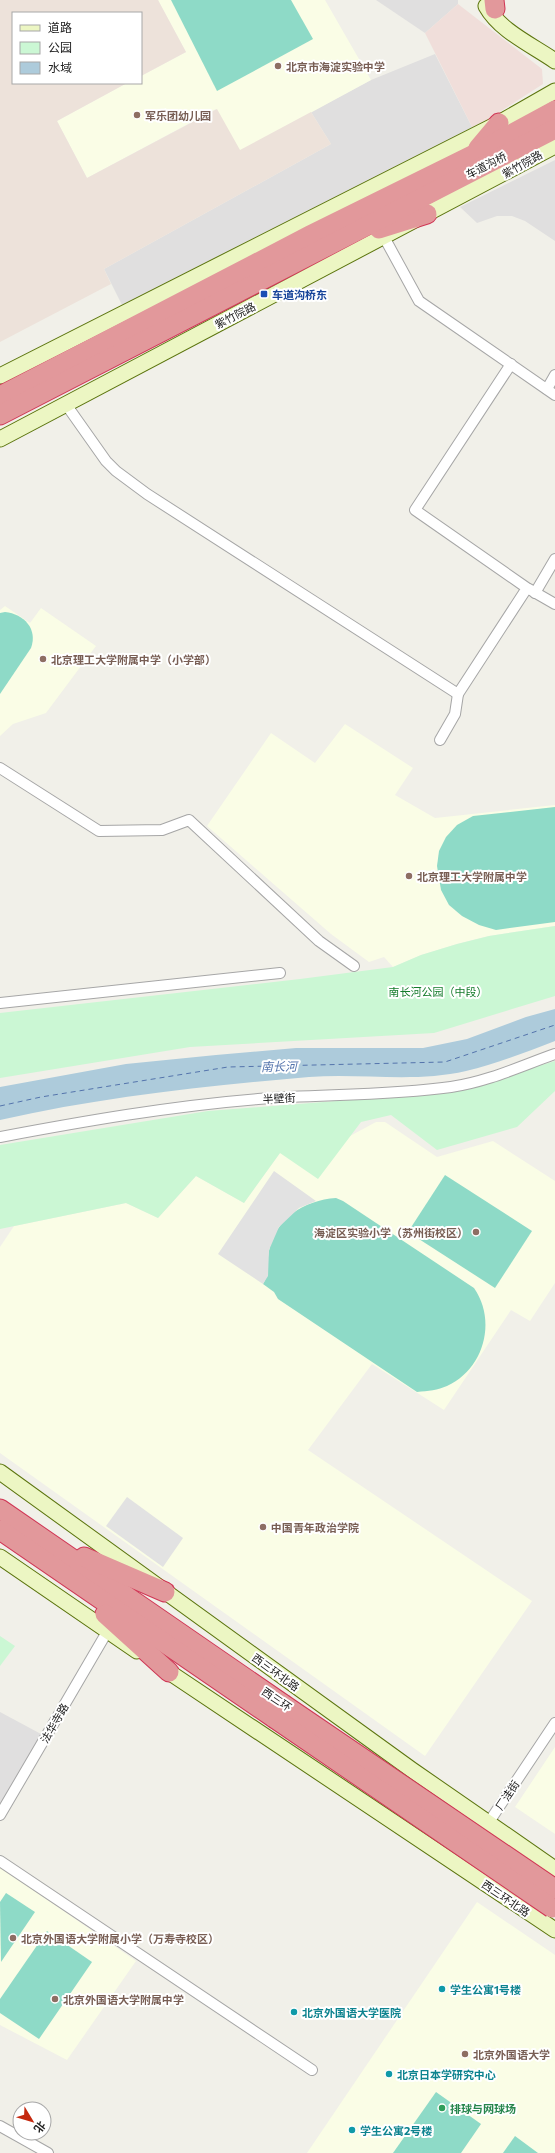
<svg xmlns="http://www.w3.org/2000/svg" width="555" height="2153" font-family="Commissioner,'Noto Sans SC',sans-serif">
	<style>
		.residential { fill: #e0dfdf }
		.commercial { fill: #f0deda }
		.education { fill: #fafde6 }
		.military { fill: #ede2da }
		.park { fill: #cbf7d4 }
		.pitch { fill: #8edac7 }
		.parking { fill: #e2e2e2 }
		.water { fill: #adcbdb }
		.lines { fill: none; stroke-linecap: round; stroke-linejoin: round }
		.ferry { stroke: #5474ac; stroke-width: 1; stroke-dasharray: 5 4; stroke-linecap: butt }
		.street-casing { stroke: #a6a6a6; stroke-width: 12 }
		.secondary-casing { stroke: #5b740d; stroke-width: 17 }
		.highway-casing { stroke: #d03655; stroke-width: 21 }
		.street { stroke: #fff; stroke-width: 10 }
		.secondary { stroke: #ecf6c3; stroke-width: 15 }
		.highway { stroke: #e2989b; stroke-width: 19 }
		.highway-bridge-casing { stroke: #d03655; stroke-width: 21; stroke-linecap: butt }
		.highway-bridge { stroke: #e2989b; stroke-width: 19 }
		.education-dot { fill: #8d6e63; stroke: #fff; stroke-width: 1.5 }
		.transit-dot { fill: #1a4fb4; stroke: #fff; stroke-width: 1.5 }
		.culture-dot { fill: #0f9aa8; stroke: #fff; stroke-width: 1.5 }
		.leisure-dot { fill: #2e9e5b; stroke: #fff; stroke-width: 1.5 }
		.labels { text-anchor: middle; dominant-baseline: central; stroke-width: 4; stroke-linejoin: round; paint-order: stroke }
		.education-label { font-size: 11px; font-weight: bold; fill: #785e54; stroke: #fff; text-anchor: start }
		.street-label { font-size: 11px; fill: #222; stroke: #fff }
		.transit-label { font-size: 11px; font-weight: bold; fill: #164399; stroke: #fff; text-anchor: start }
		.park-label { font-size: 11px; fill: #147b2b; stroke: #fff }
		.culture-label { font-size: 11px; font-weight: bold; fill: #0d838f; stroke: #fff; text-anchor: start }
		.leisure-label { font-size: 11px; font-weight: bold; fill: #27864d; stroke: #fff; text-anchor: start }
		.water-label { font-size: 12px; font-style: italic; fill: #5474ac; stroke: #fff }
	</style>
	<rect width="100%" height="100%" fill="#f1f0e9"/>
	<!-- residential -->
	<g class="residential">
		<polygon points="376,0 458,0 458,4 425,33"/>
		<polygon points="435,54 473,129 124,309 104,269 331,144 311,112 371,80"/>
		<polygon points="555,160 555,241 525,221 512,216 497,216 477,223 460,207"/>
		<polygon points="0,1712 41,1734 0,1807"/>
	</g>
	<!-- commercial -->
	<polygon class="commercial" points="458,4 542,69 543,84 473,129 425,33"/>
	<!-- education -->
	<g class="education">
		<polygon points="158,0 325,0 371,80 240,151 216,109 87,178 57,121 127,83 141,83 141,76 186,52"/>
		<polygon points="5,606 30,623 41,608 96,646 46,713 13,724 0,736 0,610"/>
		<polygon points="345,724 413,768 395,795 435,818 555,805 555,926 489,936 457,944 421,955 393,967 384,957 369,962 331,934 207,826 271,733 315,763"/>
		<polygon points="376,1122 385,1122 437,1157 493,1141 555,1181 555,1283 530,1321 511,1310 444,1410 372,1364 308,1450 532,1601 425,1756 0,1453 0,1247 14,1226 126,1203 158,1218 196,1176 244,1203 280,1153 340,1148 350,1136"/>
		<polygon points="555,1747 555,1834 515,1807"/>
		<polygon points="0,1867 136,1961 67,2060 0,2025"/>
		<polygon points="477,1902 555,1955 555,2153 307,2153"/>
	</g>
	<!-- military -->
	<polygon class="military" points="0,0 158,0 186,52 141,76 141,13 13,13 13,83 127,83 57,121 87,178 217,109 240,150 311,112 331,144 104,269 111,284 0,342"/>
	<!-- park -->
	<g class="park">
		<polygon points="555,926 555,996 434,1033 190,1047 0,1078 0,1013 300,979 393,967 421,955 457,944 489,936"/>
		<polygon points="555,1061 555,1091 517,1127 437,1150 391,1115 361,1122 318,1179 280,1153 244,1203 196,1176 158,1218 126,1203 0,1229 0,1145 208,1111 450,1092"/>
		<polygon points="0,1636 15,1646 0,1666"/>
	</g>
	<!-- pitch -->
	<g class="pitch">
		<polygon points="171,0 291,0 313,39 217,91"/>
		<path d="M5 612C24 614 38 629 31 648L0 694V613Z"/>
		<polygon points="555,807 555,922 496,930 479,925 462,916 449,905 441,890 437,866 439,851 446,837 457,825 473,816"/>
		<polygon points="445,1175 532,1231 495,1288 408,1232"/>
		<path d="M336 1198 343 1201 474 1288C497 1321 484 1369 447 1386 438 1390 428 1391 417 1392L278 1299 274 1292 263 1284C270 1272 266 1265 269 1251 275 1219 304 1200 336 1198Z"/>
		<polygon points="6,1893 35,1912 1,1962 0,1902"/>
		<polygon points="47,1931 92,1962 39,2039 0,2013 0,1999"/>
		<polygon points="436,2092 481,2124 461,2153 393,2153"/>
		<polygon points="515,2136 538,2153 503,2153"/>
	</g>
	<!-- parking -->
	<g class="parking">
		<polygon points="274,1171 316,1201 299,1208 279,1227 269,1250 268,1276 263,1284 218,1254"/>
		<polygon points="127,1497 183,1538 163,1567 106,1526"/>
	</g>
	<!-- water -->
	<path class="water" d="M555 1009V1041C526 1052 496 1064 466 1071 415 1083 361 1073 309 1077 205 1086 102 1097 0 1120V1087L126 1064 216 1055 296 1048H423L467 1039 526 1017Z"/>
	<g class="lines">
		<!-- ferry -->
		<polyline class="ferry" points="0,1106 41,1097 228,1067 445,1062 555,1025"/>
		<!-- street casing -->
		<g class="street-casing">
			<g id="street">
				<polyline points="384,237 419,301 555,395"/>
				<polyline points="547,389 555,375"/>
				<polyline points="65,403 106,461 116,471 147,494 458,694 527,588 415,510 511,364"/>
				<polyline points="529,589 555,604"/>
				<polyline points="535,593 555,559"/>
				<polyline points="440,740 455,714 458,694"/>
				<polyline points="0,768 99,831 162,830 189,820 319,941 354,966"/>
				<polyline points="0,1003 280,973"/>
				<path d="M0 1137C85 1121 171 1106 258 1099 322 1094 387 1096 451 1087 487 1082 521 1066 555 1054"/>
				<polyline points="0,1815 107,1632"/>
				<polyline points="485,1828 555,1723"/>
				<polyline points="0,1861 312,2070"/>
				<polyline points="0,2126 48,2153"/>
			</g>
		</g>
		<!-- secondary casing -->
		<g class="secondary-casing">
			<g id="secondary">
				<path d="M486 6C500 31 532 45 555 61"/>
				<polyline points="0,376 499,123 555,91"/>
				<polyline points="0,439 555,146"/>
				<polyline points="0,1472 412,1770 555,1869"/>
				<polyline points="0,1557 137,1651"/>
				<polyline points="160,1666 555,1930"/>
			</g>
		</g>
		<!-- highway casing -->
		<g class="highway-casing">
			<g id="highway">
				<polyline points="494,0 495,9"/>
				<polyline points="478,148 499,123"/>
				<polyline points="379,229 427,214"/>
				<polyline points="0,396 310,235 474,154 555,110"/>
				<polyline points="0,415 555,129"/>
				<polyline points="0,1509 283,1704"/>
				<polyline points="0,1530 274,1718"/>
				<polyline points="84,1557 165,1592"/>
				<polyline points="105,1614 169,1672"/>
			</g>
		</g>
		<!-- street -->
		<use href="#street" class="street"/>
		<!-- secondary -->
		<use href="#secondary" class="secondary"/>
		<!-- highway -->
		<use href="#highway" class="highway"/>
		<!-- highway-bridge casing -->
		<g class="highway-bridge-casing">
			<g id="highway-bridge">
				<polyline points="283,1704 555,1889"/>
				<polyline points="274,1718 552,1908"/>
			</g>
		</g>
		<!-- highway-bridge -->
		<use href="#highway-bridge" class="highway-bridge"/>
	</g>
	<!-- markers -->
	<g class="education-dot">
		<circle cx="278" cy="66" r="4"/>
		<circle cx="137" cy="115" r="4"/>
		<circle cx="43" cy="659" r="4"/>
		<circle cx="409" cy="876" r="4"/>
		<circle cx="476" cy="1232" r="4"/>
		<circle cx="263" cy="1527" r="4"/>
		<circle cx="13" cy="1938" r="4"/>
		<circle cx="55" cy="1999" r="4"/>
		<circle cx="465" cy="2054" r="4"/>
	</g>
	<rect class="transit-dot" x="260" y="290" width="8" height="8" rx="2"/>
	<g class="culture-dot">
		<circle cx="442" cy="1989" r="4"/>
		<circle cx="294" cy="2012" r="4"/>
		<circle cx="389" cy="2074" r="4"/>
		<circle cx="352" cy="2130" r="4"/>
	</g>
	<circle class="leisure-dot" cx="442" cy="2108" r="4"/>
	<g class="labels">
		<!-- education labels -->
		<g class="education-label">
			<text x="286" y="66">北京市海淀实验中学</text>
			<text x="145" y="115">军乐团幼儿园</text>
			<text x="51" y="659">北京理工大学附属中学（小学部）</text>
			<text x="417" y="876">北京理工大学附属中学</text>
			<text x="468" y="1232" text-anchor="end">海淀区实验小学（苏州街校区）</text>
			<text x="271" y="1527">中国青年政治学院</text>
			<text x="21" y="1938">北京外国语大学附属小学（万寿寺校区）</text>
			<text x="63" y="1999">北京外国语大学附属中学</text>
			<text x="473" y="2054">北京外国语大学</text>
		</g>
		<!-- street labels -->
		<g class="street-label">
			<text transform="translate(522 164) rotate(-29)">紫竹院路</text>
			<text transform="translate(486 165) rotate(-27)">车道沟桥</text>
			<text transform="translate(235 315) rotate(-27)">紫竹院路</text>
			<text transform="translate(279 1098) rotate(-3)">半壁街</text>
			<text transform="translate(276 1672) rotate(36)">西三环北路</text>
			<text transform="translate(277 1699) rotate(34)">西三环</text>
			<text transform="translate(54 1723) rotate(-60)">法华寺路</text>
			<text transform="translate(507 1795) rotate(-56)">厂洼街</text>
			<text transform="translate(506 1898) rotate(34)">西三环北路</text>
		</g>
		<!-- transit labels -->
		<g class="transit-label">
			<text x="272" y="294">车道沟桥东</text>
		</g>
		<!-- park labels -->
		<g class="park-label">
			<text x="438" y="991">南长河公园（中段）</text>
		</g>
		<!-- culture labels -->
		<g class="culture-label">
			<text x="450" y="1989">学生公寓1号楼</text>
			<text x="302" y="2012">北京外国语大学医院</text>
			<text x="397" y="2074">北京日本学研究中心</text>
			<text x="360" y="2130">学生公寓2号楼</text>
		</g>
		<!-- leisure labels -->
		<g class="leisure-label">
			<text x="450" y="2108">排球与网球场</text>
		</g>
		<!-- water labels -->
		<g class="water-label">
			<text transform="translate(279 1066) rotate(-1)">南长河</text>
		</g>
	</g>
	<!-- legend -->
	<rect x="12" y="12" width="130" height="72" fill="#ffffff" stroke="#a7a7a7"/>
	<rect x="20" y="25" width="20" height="6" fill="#ecf6c3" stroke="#a7a7a7"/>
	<text x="48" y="32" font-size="12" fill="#222222">道路</text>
	<rect x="20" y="42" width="20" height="12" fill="#cbf7d4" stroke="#a7a7a7"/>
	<text x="48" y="52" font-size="12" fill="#222222">公园</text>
	<rect x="20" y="62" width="20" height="12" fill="#adcbdb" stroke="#a7a7a7"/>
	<text x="48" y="72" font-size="12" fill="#222222">水域</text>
	<!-- north arrow -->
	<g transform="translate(32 2121) rotate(128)"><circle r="19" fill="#ffffff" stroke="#a7a7a7"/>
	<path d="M0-3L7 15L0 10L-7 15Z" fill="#c5280e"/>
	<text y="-6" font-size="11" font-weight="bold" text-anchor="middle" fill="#222222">北</text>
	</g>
</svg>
